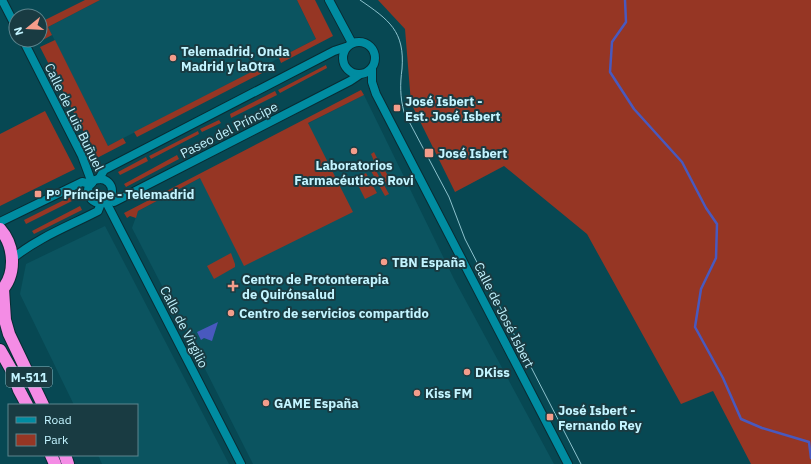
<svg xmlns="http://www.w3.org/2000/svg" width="811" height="464" font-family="'IBM Plex Sans',sans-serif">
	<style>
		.built { fill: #0b5460 }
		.green { fill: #963624 }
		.water { fill: #4959be }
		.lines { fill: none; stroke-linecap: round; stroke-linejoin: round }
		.stream { stroke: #4959be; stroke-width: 2.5 }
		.minor-casing { stroke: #082c33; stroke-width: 10 }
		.highway-casing { stroke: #082c33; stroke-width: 14 }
		.minor { stroke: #008ca1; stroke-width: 8 }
		.highway { stroke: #f48ce5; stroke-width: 12 }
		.tram { stroke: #8cc2cd; stroke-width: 1 }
		.poi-dot { fill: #f49d8b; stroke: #193b42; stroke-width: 1.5 }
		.labels { text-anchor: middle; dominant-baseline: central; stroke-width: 4; stroke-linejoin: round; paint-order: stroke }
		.shield { fill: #193b42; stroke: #90bcc6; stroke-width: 1 }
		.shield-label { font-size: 12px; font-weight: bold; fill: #c3f4ff }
		.poi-label { font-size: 13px; font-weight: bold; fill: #c3f4ff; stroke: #193b42; text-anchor: start }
		.street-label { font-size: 13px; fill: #c3f4ff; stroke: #193b42 }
	</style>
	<rect width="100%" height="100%" fill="#074853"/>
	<!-- built -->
	<g class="built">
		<polygon points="100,0 297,0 316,39 108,146 48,27"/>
		<polygon points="364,95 454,279 554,464 253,464 202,363 132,228 138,211 200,178"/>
		<polygon points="105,226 128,270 229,464 102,464 98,455 137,455 137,405 74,405 20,294 26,264"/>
	</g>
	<!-- green -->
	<g class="green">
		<polygon points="85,0 100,0 48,27 52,35 37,43 36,40 40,40 40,30 43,28 41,22"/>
		<polygon points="297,0 315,0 333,36 281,63 279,58 316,39"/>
		<polygon points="378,0 811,0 811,464 751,464 713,391 681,404 587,234 504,166 455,192 411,103 405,29"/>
		<polygon points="55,40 108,146 123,138 126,143 97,158 40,47"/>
		<polygon points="326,65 327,68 280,93 278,90"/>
		<polygon points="263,66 266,71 137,137 134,132"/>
		<polygon points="361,90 364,95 308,123 353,212 244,266 200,178 138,211 136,218 130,216 127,218 124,213"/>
		<polygon points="275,91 277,95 231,118 230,114"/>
		<polygon points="45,111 75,169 0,206 0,134"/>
		<polygon points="219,120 221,123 202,132 200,129"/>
		<polygon points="198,131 199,134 151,159 149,156"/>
		<polygon points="374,152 381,166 377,168 371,154"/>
		<polygon points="177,155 179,159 126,187 124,184"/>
		<polygon points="146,157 148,161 120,175 118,172"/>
		<polygon points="383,167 392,183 387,186 379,170"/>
		<polygon points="375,169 389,194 385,196 371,171"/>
		<polygon points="366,173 377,193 365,199 355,179"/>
		<polygon points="74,195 76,199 26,224 24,220"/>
		<polygon points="80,206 82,210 34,234 32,231"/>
		<polygon points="231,253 235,264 235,267 214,279 207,266"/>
	</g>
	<!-- water -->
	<polygon class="water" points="218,322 212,341 204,338 201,340 197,332"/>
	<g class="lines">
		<!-- stream -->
		<polyline class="stream" points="625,0 626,22 612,42 610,72 634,109 682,162 706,208 717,224 716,258 701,289 695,327 723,378 741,419 762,428 809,442 811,458"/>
		<!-- minor casing -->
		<g class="minor-casing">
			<g id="minor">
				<polyline points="2,0 16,27"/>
				<polyline points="329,0 352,43"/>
				<polyline points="23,40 82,156 92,183"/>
				<circle cx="359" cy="58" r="16"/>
				<polyline points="372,69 372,82 376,94 568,464"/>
				<polyline points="99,179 104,170 334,51 346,47"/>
				<circle cx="100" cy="191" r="12"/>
				<polyline points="108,200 114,202 350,81 359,75"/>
				<polyline points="106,202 241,464"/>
				<polyline points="0,222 82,182 91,184"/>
				<path d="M12 259C37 238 69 226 98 211L101 203"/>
			</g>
		</g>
		<!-- highway casing -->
		<g class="highway-casing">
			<g id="highway">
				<path d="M0 229C15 246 17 275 0 292"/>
				<polyline points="3,289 5,320 9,334 43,405"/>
				<polyline points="0,350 12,371 19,390 27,405"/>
				<polyline points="51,455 55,464"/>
				<polyline points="65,455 68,464"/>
			</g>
		</g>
		<!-- minor -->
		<use href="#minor" class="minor"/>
		<!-- highway -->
		<use href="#highway" class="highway"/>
		<!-- tram -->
		<path class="tram" d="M360 0C389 20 405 31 402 69 400 84 400 97 404 112L449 197 465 239 581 464"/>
	</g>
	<!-- markers -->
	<g class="poi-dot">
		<circle cx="173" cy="58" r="4"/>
		<rect x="393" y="104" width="8" height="8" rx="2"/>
		<circle cx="354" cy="151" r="4"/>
		<rect x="424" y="148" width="10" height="10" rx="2"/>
		<rect x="34" y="190" width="8" height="8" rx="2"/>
		<circle cx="384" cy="262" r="4"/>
		<path d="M231 280h4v4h4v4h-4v4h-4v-4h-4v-4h4z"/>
		<circle cx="231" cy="313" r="4"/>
		<circle cx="467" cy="372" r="4"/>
		<circle cx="417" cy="393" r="4"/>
		<circle cx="266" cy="403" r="4"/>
		<rect x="546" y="413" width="8" height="8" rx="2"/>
	</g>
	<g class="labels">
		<!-- shield labels -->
		<rect class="shield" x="6" y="367" width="46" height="20" rx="3"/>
		<g class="shield-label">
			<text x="29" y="377">M-511</text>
		</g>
		<!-- poi labels -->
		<g class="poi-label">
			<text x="181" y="51">Telemadrid, Onda<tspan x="181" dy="15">Madrid y laOtra</tspan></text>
			<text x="405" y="101">José Isbert -<tspan x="405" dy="15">Est. José Isbert</tspan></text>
			<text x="438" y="153">José Isbert</text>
			<text x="354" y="165" text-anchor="middle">Laboratorios<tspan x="354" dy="15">Farmacéuticos Rovi</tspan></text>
			<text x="46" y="194">Pº Príncipe - Telemadrid</text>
			<text x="392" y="262">TBN España</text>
			<text x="242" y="279">Centro de Protonterapia<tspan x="242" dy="15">de Quirónsalud</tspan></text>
			<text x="239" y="313">Centro de servicios compartido</text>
			<text x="475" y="372">DKiss</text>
			<text x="425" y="393">Kiss FM</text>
			<text x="274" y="403">GAME España</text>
			<text x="558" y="410">José Isbert -<tspan x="558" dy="15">Fernando Rey</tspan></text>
		</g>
		<!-- street labels -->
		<g class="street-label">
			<text transform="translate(74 117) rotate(64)">Calle de Luis Buñuel</text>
			<text transform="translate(229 130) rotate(-27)">Paseo del Príncipe</text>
			<text transform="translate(504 315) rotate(63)">Calle de José Isbert</text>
			<text transform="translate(184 327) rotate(63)">Calle de Virgilio</text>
		</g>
	</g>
	<!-- legend -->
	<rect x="8" y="404" width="130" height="52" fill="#193b42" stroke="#5d858e"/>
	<rect x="16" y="417" width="20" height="6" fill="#008ca1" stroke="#5d858e"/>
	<text x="44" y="424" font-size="12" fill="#c3f4ff">Road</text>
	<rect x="16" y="434" width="20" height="12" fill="#963624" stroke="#5d858e"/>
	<text x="44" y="444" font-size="12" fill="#c3f4ff">Park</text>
	<!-- north arrow -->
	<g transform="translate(28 28) rotate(252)"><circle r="19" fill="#193b42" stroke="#5d858e"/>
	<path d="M0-3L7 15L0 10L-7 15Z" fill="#f49d8b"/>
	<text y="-6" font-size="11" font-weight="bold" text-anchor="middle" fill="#c3f4ff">N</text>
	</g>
</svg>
